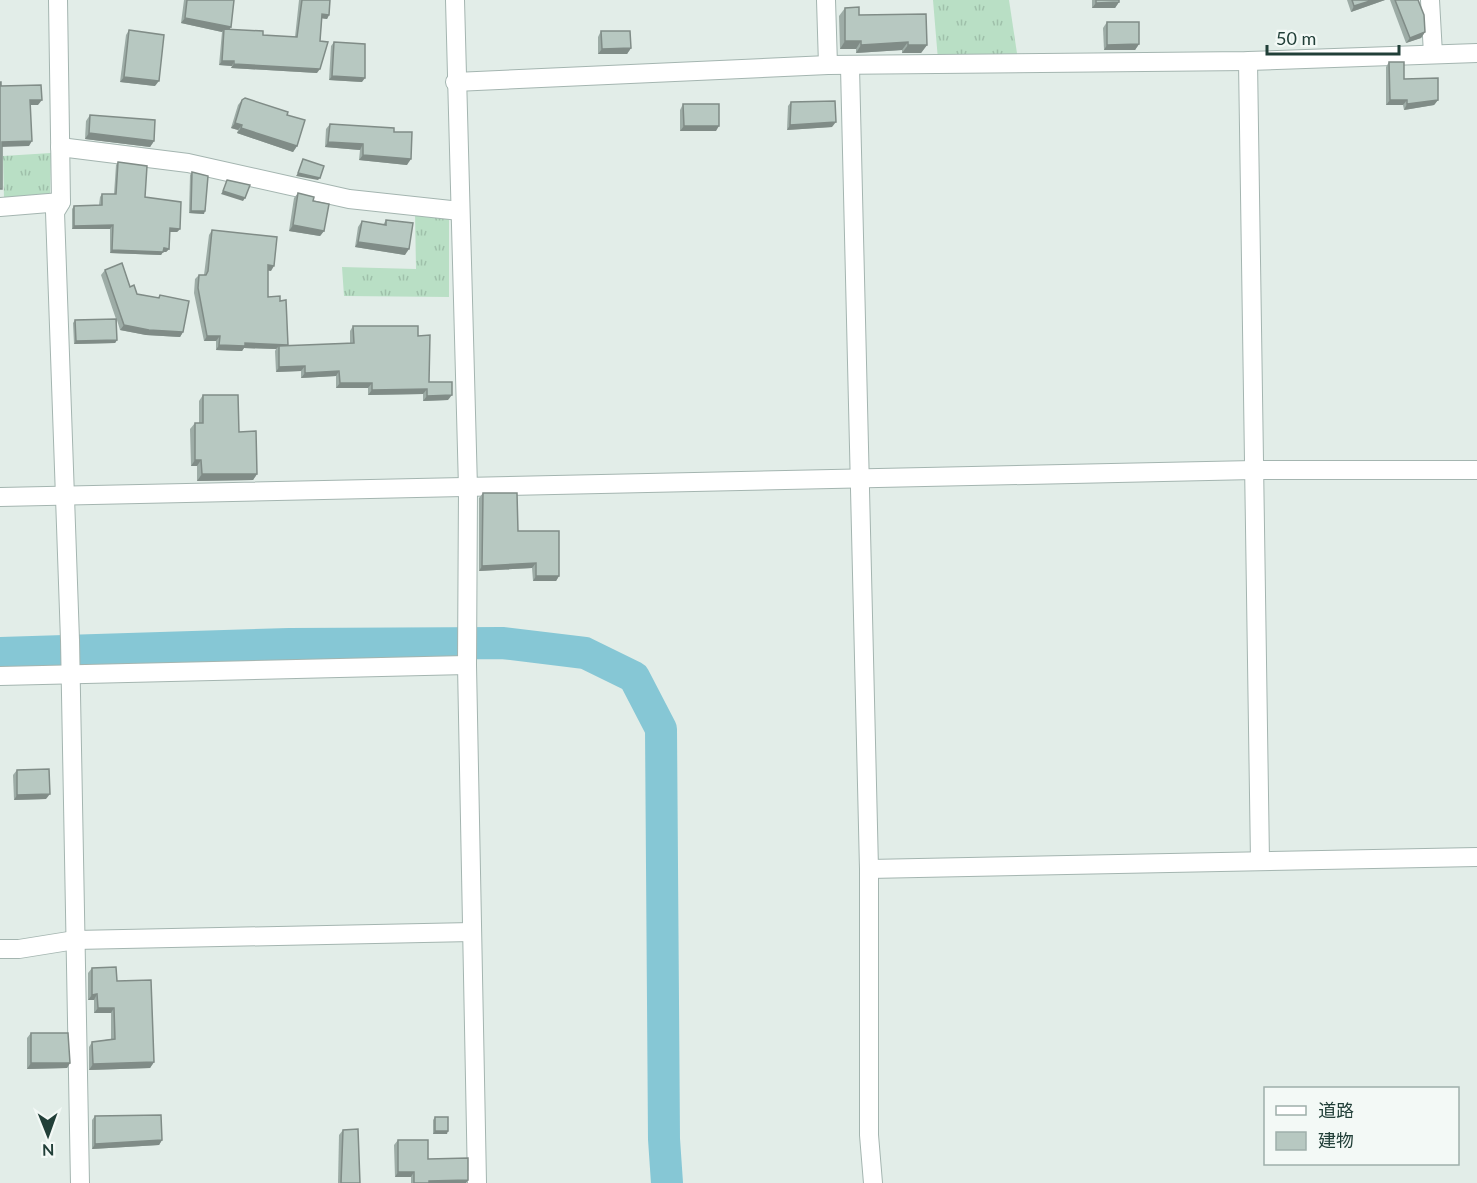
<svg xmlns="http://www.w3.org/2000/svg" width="1477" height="1183" font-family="Lato,'Noto Sans JP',sans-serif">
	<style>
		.grass { fill: url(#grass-tufts) }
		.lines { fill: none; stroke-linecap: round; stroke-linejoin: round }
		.river { stroke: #86c7d5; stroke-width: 32 }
		.minor-casing { stroke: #a4b5b0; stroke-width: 20 }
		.minor { stroke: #fff; stroke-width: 18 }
		.wall { fill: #9daca6 }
		.shaded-wall { fill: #808c87 }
		.building { fill: #b7c8c1; stroke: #808c87; stroke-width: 1.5 }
	</style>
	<defs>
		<pattern id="grass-tufts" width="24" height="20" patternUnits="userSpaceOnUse" patternTransform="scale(1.5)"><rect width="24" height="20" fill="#b9dfc5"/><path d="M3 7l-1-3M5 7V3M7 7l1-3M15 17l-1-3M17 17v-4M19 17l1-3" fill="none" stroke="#9fc0aa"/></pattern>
	</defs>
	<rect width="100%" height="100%" fill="#e2ede8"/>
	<!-- grass -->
	<g class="grass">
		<polygon points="933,0 1009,0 1018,60 938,60"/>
		<polygon points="51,153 50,197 4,198 3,156"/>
		<polygon points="415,212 449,215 449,297 344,296 342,267 416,269"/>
	</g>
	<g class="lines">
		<!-- river -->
		<polyline class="river" points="0,653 289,644 502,643 585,653 634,677 661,729 664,1139 667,1183"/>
		<!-- minor casing -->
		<g class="minor-casing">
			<g id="minor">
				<polyline points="58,0 61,202 55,212 70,640 80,1183"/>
				<polyline points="455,0 468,488 467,665 477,1183"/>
				<polyline points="826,0 828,65"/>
				<polyline points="1430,0 1433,54"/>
				<polyline points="1248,61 1260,861"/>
				<polyline points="850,67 869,869 869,1135 873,1183"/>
				<polyline points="455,82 828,65 1248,61 1477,53"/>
				<polyline points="60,147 188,163 349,199 460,211"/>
				<polyline points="0,207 61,202"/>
				<polyline points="0,497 1254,470 1477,470"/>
				<polyline points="0,676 467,665"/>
				<polyline points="869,869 1477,857"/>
				<polyline points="0,949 19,949 75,940 472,932"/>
			</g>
		</g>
		<!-- minor -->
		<use href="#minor" class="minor"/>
	</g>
	<!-- wall -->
	<g class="wall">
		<polygon points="184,0 234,0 230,29 263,35 295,37 299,0 330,0 329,15 327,19 322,18 317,73 231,68 232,66 219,65 222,32 181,23"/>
		<polygon points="1092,0 1119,0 1119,2 1115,8 1092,8"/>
		<polygon points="1347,0 1385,0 1351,12"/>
		<polygon points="1390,0 1418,0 1425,32 1421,38 1406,43"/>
		<polygon points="845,8 859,15 927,45 921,53 902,53 902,50 856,53 856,49 840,49 839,16"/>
		<polygon points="1107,22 1139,44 1135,50 1104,50 1103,28"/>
		<polygon points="129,30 155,86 120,82 126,35"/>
		<polygon points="601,31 631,48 627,54 598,54 598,37"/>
		<polygon points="334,42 362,82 329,80 331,46"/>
		<polygon points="1389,62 1404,79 1438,100 1434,105 1404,110 1403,105 1386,105 1386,67"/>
		<polygon points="242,100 287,115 297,146 293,152 237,133 238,130 231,128 238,105"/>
		<polygon points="791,102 832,127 787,130 788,106"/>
		<polygon points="683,104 716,131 680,131 680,110"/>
		<polygon points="90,115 154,141 150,147 85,139 86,121"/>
		<polygon points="330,124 394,132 407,165 359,160 360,150 325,147 326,129"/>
		<polygon points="118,162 145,197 180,229 177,232 170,232 169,249 166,252 163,252 161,255 110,253 110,229 72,229 72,209 74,206 99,205 100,197 102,194 114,194 116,165"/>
		<polygon points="192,172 204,214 189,213 190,175"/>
		<polygon points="298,193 313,201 324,231 320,236 289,231 294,198"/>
		<polygon points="386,220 405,255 355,247 358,227 362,221 383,225"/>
		<polygon points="212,230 271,271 268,270 268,297 280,301 288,346 350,343 350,331 353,326 418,336 429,382 448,400 423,401 423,394 368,395 368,388 336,388 336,376 301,378 301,371 276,372 275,351 276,349 244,348 242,351 216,350 216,341 204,341 194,293 195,279 199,275 204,275 209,235"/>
		<polygon points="105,270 130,287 137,294 158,298 160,295 183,332 180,337 146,335 120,330 117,320 117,340 115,343 74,344 73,323 75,320 116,319 101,275"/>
		<polygon points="203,395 239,432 257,474 253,480 197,481 197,466 191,466 190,429 195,423 199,423 199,401"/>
		<polygon points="483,493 559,576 556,581 533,581 532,568 479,571 479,498"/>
		<polygon points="17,770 46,799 14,800 13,775"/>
		<polygon points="92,968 117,981 154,1062 150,1068 89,1070 89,1047 92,1042 111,1039 111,1013 94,1013 94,1000 88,1000 88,973"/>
		<polygon points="31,1033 70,1063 67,1068 27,1069 27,1038"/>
		<polygon points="95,1116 162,1140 159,1145 92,1149 92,1120"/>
		<polygon points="435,1117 447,1134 433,1134 433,1120"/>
		<polygon points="343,1130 360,1183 338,1183 339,1135"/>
		<polygon points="398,1140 428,1159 468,1180 466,1183 411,1183 411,1177 395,1177 394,1145"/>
	</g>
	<!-- shaded-wall -->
	<g class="shaded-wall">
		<polygon points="1373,0 1385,0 1351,12 1354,6"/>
		<polygon points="1119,2 1115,8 1092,8 1096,3"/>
		<polygon points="322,14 329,15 327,19 319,18"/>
		<polygon points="185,18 231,27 227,33 224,29 222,32 181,23"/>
		<polygon points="1425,32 1421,38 1406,43 1410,38"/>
		<polygon points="845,41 861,41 856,49 840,49"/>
		<polygon points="908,42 902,50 856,53 861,45"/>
		<polygon points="1139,44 1135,50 1104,50 1107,45"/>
		<polygon points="908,45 927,45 921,53 902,53"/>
		<polygon points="631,48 627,54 598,54 602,49"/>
		<polygon points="222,61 234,61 232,66 219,65"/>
		<polygon points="234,64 320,69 317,73 231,68"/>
		<polygon points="332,76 365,78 362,82 329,80"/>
		<polygon points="124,77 159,81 155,86 120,82"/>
		<polygon points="30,100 42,100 38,105 26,105"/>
		<polygon points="1390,100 1407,100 1403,105 1386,105"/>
		<polygon points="1438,100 1434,105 1404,110 1407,104"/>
		<polygon points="836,122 832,127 787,130 790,125"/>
		<polygon points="235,123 242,125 238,130 231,128"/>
		<polygon points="684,126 719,126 716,131 680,131"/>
		<polygon points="241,128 297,146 293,152 237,133"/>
		<polygon points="89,133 154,141 150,147 85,139"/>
		<polygon points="32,141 29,146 0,147 2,142"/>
		<polygon points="328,142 363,144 360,150 325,147"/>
		<polygon points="363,155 411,159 407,165 359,160"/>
		<polygon points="298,173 320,178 318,180 296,176"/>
		<polygon points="223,191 245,198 243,201 221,194"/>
		<polygon points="191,211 205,211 204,214 189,213"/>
		<polygon points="113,225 110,229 72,229 74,226"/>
		<polygon points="293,225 324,231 320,236 289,231"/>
		<polygon points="170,228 180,229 177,232 167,232"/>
		<polygon points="358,242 409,249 405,255 355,247"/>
		<polygon points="169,249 166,252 163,252 161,255 110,253 112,250"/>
		<polygon points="268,265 274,266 271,271 264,270"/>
		<polygon points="124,325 183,332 180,337 146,335 120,330"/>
		<polygon points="207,336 220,336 216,341 204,341"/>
		<polygon points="117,340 115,343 74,344 76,341"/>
		<polygon points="245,343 288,345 285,349 279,346 276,349 244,348 242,351 216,350 219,345"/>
		<polygon points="305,366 301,371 276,372 279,367"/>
		<polygon points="339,371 336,376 301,378 305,373"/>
		<polygon points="340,383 372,383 368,388 336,388"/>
		<polygon points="427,389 423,394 368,395 372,390"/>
		<polygon points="452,395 448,400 423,401 427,396"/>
		<polygon points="195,460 201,460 197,466 191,466"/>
		<polygon points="202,474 257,474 253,480 197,481"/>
		<polygon points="536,563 532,568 479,571 482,566"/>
		<polygon points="536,576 559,576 556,581 533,581"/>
		<polygon points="50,794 46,799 14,800 17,795"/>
		<polygon points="97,994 94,1000 88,1000 92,995"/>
		<polygon points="98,1008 114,1008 111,1013 94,1013"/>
		<polygon points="154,1062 150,1068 89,1070 93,1064"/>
		<polygon points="31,1063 70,1063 67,1068 27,1069"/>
		<polygon points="435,1131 448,1131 447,1134 433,1134"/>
		<polygon points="162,1140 159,1145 92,1149 95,1144"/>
		<polygon points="398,1172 414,1172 411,1177 395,1177"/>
		<polygon points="468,1180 466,1183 427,1183 429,1181"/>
	</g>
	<!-- building -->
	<g class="building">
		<polygon points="187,0 234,0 231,27 185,18"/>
		<polygon points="302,0 330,0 329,15 322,14 320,41 328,42 320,69 234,64 234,61 222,61 224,29 263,31 263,35 297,37"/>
		<polygon points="1096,0 1119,0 1119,2 1096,3"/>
		<polygon points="1352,0 1373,0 1354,6"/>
		<polygon points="1395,0 1418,0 1424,15 1425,32 1410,38"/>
		<polygon points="859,7 859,15 926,14 927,45 908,45 908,42 861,45 861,41 845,41 845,8"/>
		<polygon points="1107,22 1139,22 1139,44 1107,45"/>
		<polygon points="129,30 164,35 159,81 124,77"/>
		<polygon points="601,31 630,31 631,48 602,49"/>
		<polygon points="334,42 365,44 365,78 332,76"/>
		<polygon points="1389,62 1404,62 1404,79 1438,78 1438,100 1407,104 1407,100 1390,100"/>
		<polygon points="0,82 1,82 1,86 41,85 42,100 30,100 32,141 2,142 2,189 0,189"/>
		<polygon points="245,98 288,112 287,115 305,120 297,146 241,128 242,125 235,123 242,100"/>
		<polygon points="835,101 836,122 790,125 791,102"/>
		<polygon points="683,104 719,104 719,126 684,126"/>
		<polygon points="90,115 155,120 154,141 89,133"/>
		<polygon points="330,124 394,128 394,132 412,132 411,159 363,155 363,144 328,142"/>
		<polygon points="303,159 324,166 320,178 298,173"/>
		<polygon points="118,162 147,166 145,197 181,202 180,229 170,228 169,249 164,248 163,252 112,250 113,225 74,226 74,206 102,205 102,194 116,194"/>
		<polygon points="192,172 208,176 205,211 191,211"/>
		<polygon points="227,180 250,185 245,198 223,191"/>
		<polygon points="298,193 314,197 313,201 329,204 324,231 293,225"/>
		<polygon points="386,220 413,223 409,249 358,242 362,221 386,225"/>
		<polygon points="212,230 277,237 274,266 268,265 268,297 280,296 280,301 286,300 288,345 245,343 245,346 219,345 220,336 207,336 198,288 199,275 206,275 208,271"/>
		<polygon points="122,263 130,287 134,285 137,294 159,298 160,295 189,301 183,332 149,330 124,325 105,270"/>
		<polygon points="116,319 117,340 76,341 75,320"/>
		<polygon points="353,326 418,326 418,336 430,335 429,382 452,382 452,395 427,396 427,389 372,390 372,383 340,383 339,371 305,373 305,366 279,367 279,346 354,343"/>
		<polygon points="203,395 238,395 239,432 256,431 257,474 202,474 201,460 195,460 195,423 203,423"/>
		<polygon points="483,493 517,493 518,531 559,531 559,576 536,576 536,563 482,566"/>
		<polygon points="49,769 50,794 17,795 17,770"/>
		<polygon points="116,967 117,981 151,980 154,1062 93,1064 92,1042 115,1039 114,1008 98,1008 97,994 92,995 92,968"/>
		<polygon points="31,1033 68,1033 70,1063 31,1063"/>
		<polygon points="161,1115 162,1140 95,1144 95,1116"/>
		<rect x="435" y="1117" width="13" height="14"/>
		<polygon points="358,1129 360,1183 341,1183 343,1130"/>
		<polygon points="398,1140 428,1140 428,1159 468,1158 468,1180 429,1181 429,1183 414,1183 414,1172 398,1172"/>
	</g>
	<!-- legend -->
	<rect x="1264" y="1087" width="195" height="78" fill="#f3f9f6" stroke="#9fafaa" stroke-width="1.5"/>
	<rect x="1276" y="1106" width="30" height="9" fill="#ffffff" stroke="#9fafaa" stroke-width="1.5"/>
	<text x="1318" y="1117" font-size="18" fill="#213f38">道路</text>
	<rect x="1276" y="1132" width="30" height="18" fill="#b7c8c1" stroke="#9fafaa" stroke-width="1.5"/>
	<text x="1318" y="1147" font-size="18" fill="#213f38">建物</text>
	<!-- north arrow -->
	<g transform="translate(48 1135) rotate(179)" stroke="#f3f9f6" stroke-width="4.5" paint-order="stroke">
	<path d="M0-4.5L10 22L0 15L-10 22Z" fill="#213f38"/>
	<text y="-9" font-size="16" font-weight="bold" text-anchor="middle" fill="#213f38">N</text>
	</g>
	<!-- scale -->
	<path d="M1267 45v9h132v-9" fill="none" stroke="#213f38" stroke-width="3"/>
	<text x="1276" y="45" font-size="18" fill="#213f38" stroke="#f3f9f6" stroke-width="4.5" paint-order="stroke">50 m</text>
</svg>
